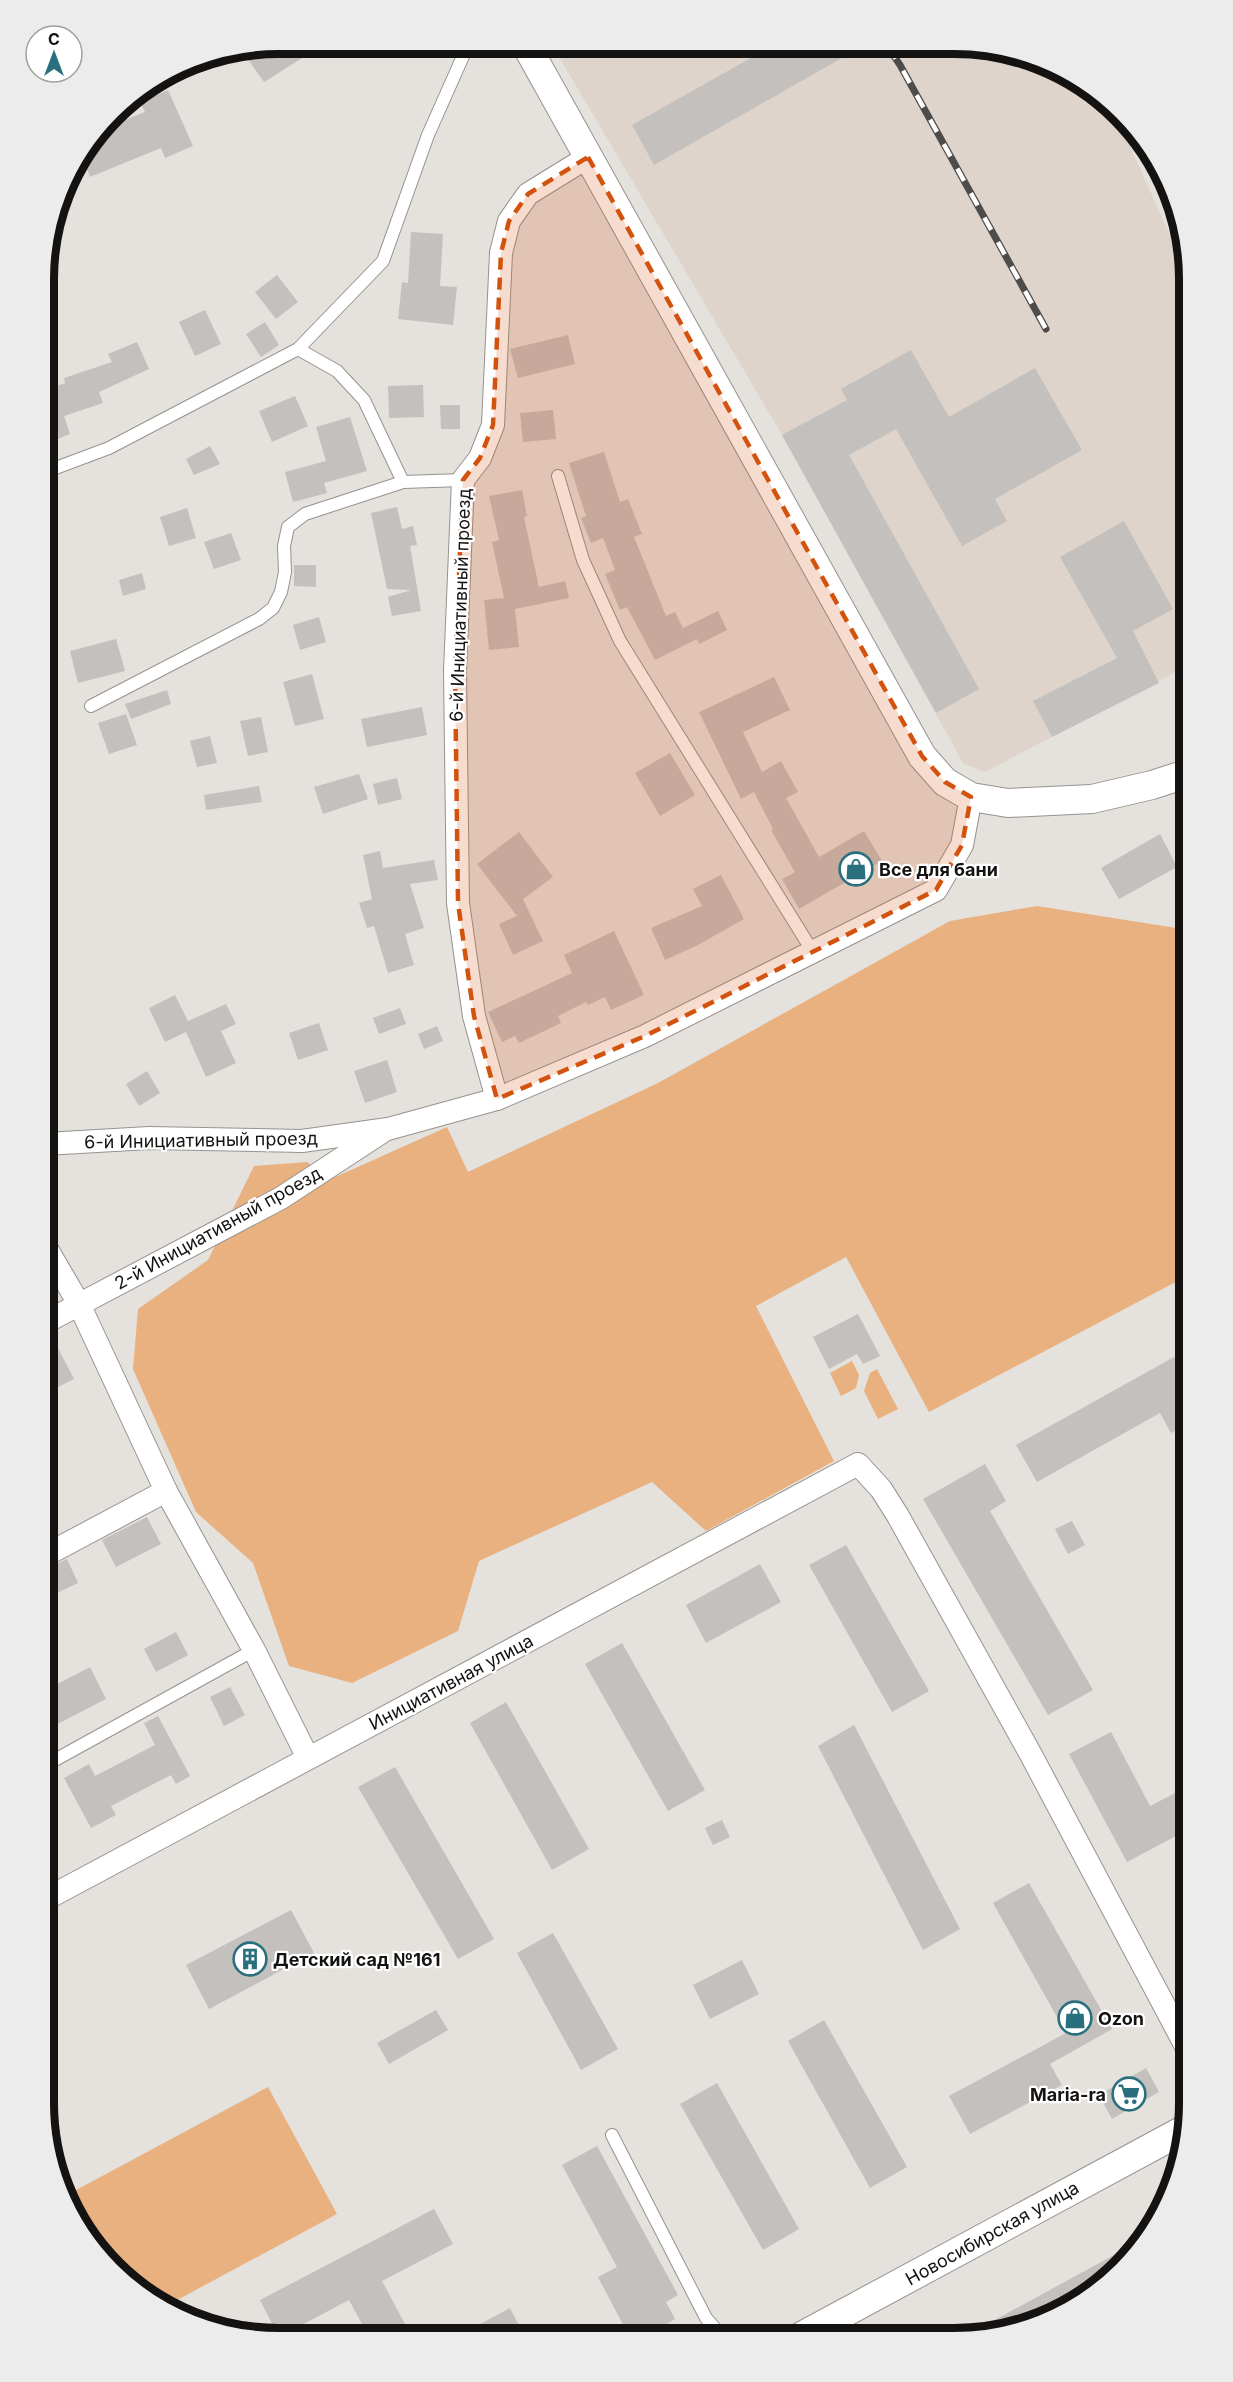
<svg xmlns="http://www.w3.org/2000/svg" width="1233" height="2382" font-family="Inter,sans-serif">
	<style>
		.built { fill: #ded4cb }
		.green { fill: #e9b17f }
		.building { fill: #c4c0bd }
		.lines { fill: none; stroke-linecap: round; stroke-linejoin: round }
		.service-casing { stroke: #96928f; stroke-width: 14 }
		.minor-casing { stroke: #96928f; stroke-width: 24 }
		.tertiary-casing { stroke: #96928f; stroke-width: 30 }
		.service { stroke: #fff; stroke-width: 12 }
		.minor { stroke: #fff; stroke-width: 22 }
		.tertiary { stroke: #fff; stroke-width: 28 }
		.rail-casing { stroke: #4e4c4a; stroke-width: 7 }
		.rail { stroke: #fff; stroke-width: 4.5; stroke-dasharray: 14; stroke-linecap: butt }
		.marked { fill: #d3520d; fill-opacity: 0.2; stroke: #d3520d; stroke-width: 4.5; stroke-dasharray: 12 8; stroke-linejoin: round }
		.labels { text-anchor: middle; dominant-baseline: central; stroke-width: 4.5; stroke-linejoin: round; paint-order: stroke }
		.street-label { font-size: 18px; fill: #151312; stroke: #fff }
		.poi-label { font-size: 18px; font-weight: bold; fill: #151312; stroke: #fff; text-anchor: start }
		.rim { fill: none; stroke: #151312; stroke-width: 8 }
	</style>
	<rect width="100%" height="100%" fill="#e5e1dd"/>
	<!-- built -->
	<polygon class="built" points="552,45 1000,48 1058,68 1110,102 1169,233 1189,296 1189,665 985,772 963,763 782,435"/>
	<!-- green -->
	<g class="green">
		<polygon points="1037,906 1189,930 1189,1275 929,1412 846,1257 756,1306 834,1461 706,1531 652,1482 479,1561 458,1631 352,1683 289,1666 253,1563 196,1512 133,1369 138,1309 208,1260 254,1166 308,1162 322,1183 447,1127 468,1172 658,1083 950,921"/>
		<polygon points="852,1361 859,1375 856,1388 841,1396 830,1373"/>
		<polygon points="877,1369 898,1409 878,1419 864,1391 870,1373"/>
		<polygon points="268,2087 337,2214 166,2306 124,2280 83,2234 65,2196"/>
	</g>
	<!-- building -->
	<g class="building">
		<polygon points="275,44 296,44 304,57 264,82 242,51"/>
		<polygon points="770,47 861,47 654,165 632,125"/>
		<polygon points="168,90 193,146 165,158 161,148 90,177 82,156 103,129 145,112 140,102"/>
		<polygon points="411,232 443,234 440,286 457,287 453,325 398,319 402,282 408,283"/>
		<polygon points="277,275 298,302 276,319 255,292"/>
		<polygon points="205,310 221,344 195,356 179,322"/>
		<polygon points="265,322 279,345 261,357 246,334"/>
		<polygon points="568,335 575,364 518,378 510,349"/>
		<polygon points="137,342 149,369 99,392 103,403 64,416 70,434 55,440 45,413 45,390 65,383 64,378 112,362 108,354"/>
		<polygon points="911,350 949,417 1035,368 1082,450 995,499 1007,521 962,546 896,429 849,455 979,689 936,713 782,435 847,400 841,389"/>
		<polygon points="423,385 424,417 389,418 388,386"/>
		<polygon points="295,396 308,426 272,442 259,411"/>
		<polygon points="440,405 460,405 460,429 441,429"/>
		<polygon points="553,410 556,439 523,442 520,413"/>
		<polygon points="350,417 367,471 324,483 327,493 293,502 285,472 326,461 316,427"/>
		<polygon points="210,446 220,464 194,475 186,459"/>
		<polygon points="604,452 620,502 628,499 642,534 634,537 666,616 675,612 683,628 718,611 727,630 699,644 697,639 655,660 627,607 620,610 605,574 615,570 603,538 591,543 581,518 586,516 569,463"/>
		<polygon points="522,490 527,516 524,517 539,587 565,581 569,598 515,609 519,647 489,650 484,600 504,598 492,542 499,540 489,496"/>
		<polygon points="397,507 402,529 413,526 417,545 410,546 421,611 392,616 388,597 411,590 387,589 371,513"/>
		<polygon points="187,508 196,538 169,546 160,517"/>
		<polygon points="1124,521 1173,609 1133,631 1159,683 1052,737 1033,701 1117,658 1060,557"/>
		<polygon points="231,533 241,560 214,569 204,542"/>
		<polygon points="294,565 316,565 316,587 294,586"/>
		<polygon points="142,573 146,589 123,596 119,580"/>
		<polygon points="319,617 326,642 300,650 293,625"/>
		<polygon points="116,639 125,671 78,683 70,651"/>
		<polygon points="312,674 324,719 295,726 283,682"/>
		<polygon points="774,677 790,710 743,732 762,772 781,761 798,792 786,798 819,857 864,831 882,861 799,909 782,879 795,872 771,830 773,829 754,792 741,799 699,712"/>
		<polygon points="167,690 171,704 131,719 125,704"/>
		<polygon points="422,707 427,735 367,747 361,719"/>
		<polygon points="126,714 137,745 109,754 98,723"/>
		<polygon points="261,717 268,752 248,756 240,721"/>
		<polygon points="210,736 217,763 197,767 190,741"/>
		<polygon points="670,753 695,795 660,816 635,773"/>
		<polygon points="359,774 368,799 323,814 314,787"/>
		<polygon points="397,778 402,799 378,805 373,784"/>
		<polygon points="259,786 262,802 206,810 204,795"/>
		<polygon points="519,832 553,877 523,899 543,941 513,955 499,924 517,916 477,864"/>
		<polygon points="1160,834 1177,867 1119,899 1101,868"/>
		<polygon points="380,851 383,868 434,860 438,880 410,884 424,928 405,934 414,965 388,973 374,926 367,928 359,903 372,899 363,855"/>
		<polygon points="721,875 744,919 698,945 665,960 651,928 702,906 693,889"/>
		<polygon points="614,931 644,995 611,1010 605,997 588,1005 586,1002 558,1016 561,1023 519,1043 515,1036 502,1042 488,1012 572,973 564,955"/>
		<polygon points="175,995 188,1021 226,1004 236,1024 221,1031 236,1063 206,1077 186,1032 165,1042 149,1008"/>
		<polygon points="400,1008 406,1024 379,1034 373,1018"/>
		<polygon points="319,1023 328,1050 298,1060 289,1033"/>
		<polygon points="437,1026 443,1041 424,1049 418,1034"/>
		<polygon points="387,1060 397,1092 365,1103 354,1071"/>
		<polygon points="147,1071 160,1093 139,1106 126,1084"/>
		<polygon points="858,1314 880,1356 863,1364 857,1354 829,1369 813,1337"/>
		<polygon points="58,1348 74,1379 44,1394 44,1355"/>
		<polygon points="1174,1357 1189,1384 1189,1423 1171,1433 1160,1413 1037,1482 1016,1445"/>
		<polygon points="985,1464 1006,1501 990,1511 1093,1690 1048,1715 923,1499"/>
		<polygon points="147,1517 161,1544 116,1567 102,1540"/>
		<polygon points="1072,1521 1085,1545 1068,1554 1055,1529"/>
		<polygon points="846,1545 929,1691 892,1712 809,1565"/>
		<polygon points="67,1559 78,1583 44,1599 44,1570"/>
		<polygon points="760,1564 781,1602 706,1643 686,1605"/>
		<polygon points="176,1632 188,1655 156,1672 144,1649"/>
		<polygon points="622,1643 705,1790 668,1811 585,1664"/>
		<polygon points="90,1667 106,1699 44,1731 44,1691"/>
		<polygon points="230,1687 245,1715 224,1726 210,1697"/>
		<polygon points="506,1702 589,1849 552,1870 470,1723"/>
		<polygon points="158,1716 190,1776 176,1784 171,1775 111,1806 116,1815 91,1828 64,1778 89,1764 95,1776 155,1745 144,1723"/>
		<polygon points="854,1725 960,1929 923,1950 818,1746"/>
		<polygon points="1111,1732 1150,1806 1189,1786 1189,1829 1127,1862 1069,1754"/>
		<polygon points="395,1767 494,1939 458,1959 358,1787"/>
		<polygon points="722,1820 730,1837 713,1845 705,1828"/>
		<polygon points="1029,1883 1112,2029 1050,2064 1062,2085 970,2134 949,2096 1066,2033 993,1903"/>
		<polygon points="291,1910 314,1953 209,2009 186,1965"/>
		<polygon points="553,1933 618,2049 581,2070 517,1953"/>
		<polygon points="742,1960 759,1994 710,2019 693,1985"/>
		<polygon points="436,2010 448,2030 389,2064 377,2043"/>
		<polygon points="824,2020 907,2167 870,2188 788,2041"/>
		<polygon points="1146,2068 1159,2092 1112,2119 1099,2095"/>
		<polygon points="717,2083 799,2229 763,2250 680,2104"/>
		<polygon points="597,2146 678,2295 666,2302 675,2319 642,2338 630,2338 598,2277 617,2267 562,2165"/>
		<polygon points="434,2209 453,2244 382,2281 412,2337 369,2337 349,2300 279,2337 260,2300"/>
		<polygon points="1136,2243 1139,2248 1085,2299 1029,2326 972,2336 971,2333"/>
		<polygon points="510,2308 525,2337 456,2337"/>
	</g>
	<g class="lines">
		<!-- service casing -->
		<g class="service-casing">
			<g id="service">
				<polyline points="45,472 109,448 298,349"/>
				<polyline points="558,476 583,560 620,641 813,952"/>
				<polyline points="463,480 403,482 364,400 337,371 298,349 383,261 428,135 468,45"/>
				<polyline points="91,706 259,619 273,608 281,592 285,572 284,546 288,527 305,514 403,482"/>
				<polyline points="44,1766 254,1650"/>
				<polyline points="612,2135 706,2318 723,2338"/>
			</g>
		</g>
		<!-- minor casing -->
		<g class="minor-casing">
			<g id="minor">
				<polyline points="497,1099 474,1016 458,903 455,671 463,480 480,458 493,425 501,253 509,221 528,194 588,157"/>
				<polyline points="45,1144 149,1138 302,1141 388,1129 497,1099 645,1036 936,890 962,845 971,797"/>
				<polyline points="44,1244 79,1304 166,1491 254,1650 308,1758"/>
				<polyline points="44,1323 281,1198 382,1132"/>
				<polyline points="44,1556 166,1491"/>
				<polyline points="44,1900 858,1464 881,1489 898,1516 1030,1753 1189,2052"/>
			</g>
		</g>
		<!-- tertiary casing -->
		<g class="tertiary-casing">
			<g id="tertiary">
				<polyline points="526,45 922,756 945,782 971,797 1008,803 1092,799 1152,785 1189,773"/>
				<polyline points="798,2338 1187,2128"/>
			</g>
		</g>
		<!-- service -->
		<use href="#service" class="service"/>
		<!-- minor -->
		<use href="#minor" class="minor"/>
		<!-- tertiary -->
		<use href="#tertiary" class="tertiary"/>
		<!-- rail casing -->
		<g class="rail-casing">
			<polyline id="rail" points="888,47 900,65 1046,329"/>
		</g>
		<!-- rail -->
		<use href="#rail" class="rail"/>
	</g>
	<!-- marked area -->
	<path class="marked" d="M588 157 922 756 945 782 971 797 962 845 936 890 645 1036 497 1099 474 1016 458 903 455 671 463 480 480 458 493 425 501 253 509 221 528 194Z"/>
	<!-- icons -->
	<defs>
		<g id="shop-ring" transform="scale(1.725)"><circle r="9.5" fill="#fff" stroke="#2a6f7e" stroke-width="1.5"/><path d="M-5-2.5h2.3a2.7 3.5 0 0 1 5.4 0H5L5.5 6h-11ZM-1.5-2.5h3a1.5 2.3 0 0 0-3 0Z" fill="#2a6f7e"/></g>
		<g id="building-ring" transform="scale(1.725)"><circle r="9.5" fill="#fff" stroke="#2a6f7e" stroke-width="1.5"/><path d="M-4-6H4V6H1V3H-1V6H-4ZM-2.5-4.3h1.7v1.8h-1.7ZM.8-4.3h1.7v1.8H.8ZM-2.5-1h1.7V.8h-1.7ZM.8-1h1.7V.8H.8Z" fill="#2a6f7e"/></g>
		<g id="supermarket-ring" transform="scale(1.725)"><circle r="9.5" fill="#fff" stroke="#2a6f7e" stroke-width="1.5"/><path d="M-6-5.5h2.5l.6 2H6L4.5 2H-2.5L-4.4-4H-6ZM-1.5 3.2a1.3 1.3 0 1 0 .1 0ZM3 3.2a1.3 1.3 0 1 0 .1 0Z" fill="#2a6f7e"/></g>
	</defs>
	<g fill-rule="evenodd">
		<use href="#shop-ring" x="856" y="869"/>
		<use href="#building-ring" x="250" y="1959"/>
		<use href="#shop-ring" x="1075" y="2018"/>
		<use href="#supermarket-ring" x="1129" y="2094"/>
	</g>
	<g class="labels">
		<!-- street labels -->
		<g class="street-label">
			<text transform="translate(460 605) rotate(-88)">6-й Инициативный проезд</text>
			<text transform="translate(201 1140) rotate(-1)">6-й Инициативный проезд</text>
			<text transform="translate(218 1228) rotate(-29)">2-й Инициативный проезд</text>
			<text transform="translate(451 1682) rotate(-28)">Инициативная улица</text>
			<text transform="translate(992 2233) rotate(-29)">Новосибирская улица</text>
		</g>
		<!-- poi labels -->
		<g class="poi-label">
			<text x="879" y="869">Все для бани</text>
			<text x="273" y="1959">Детский сад №161</text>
			<text x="1098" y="2018">Ozon</text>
			<text x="1106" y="2094" text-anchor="end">Maria-ra</text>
		</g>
	</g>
	<!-- crop -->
	<path d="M0 0H1233V2382H0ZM279 54H954A225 225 0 0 1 1179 279V2103A225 225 0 0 1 954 2328H279A225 225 0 0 1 54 2103V279A225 225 0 0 1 279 54Z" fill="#ececec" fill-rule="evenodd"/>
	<path class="rim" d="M279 54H954A225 225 0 0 1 1179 279V2103A225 225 0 0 1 954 2328H279A225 225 0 0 1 54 2103V279A225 225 0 0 1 279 54Z"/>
	<!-- north arrow -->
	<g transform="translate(54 54)"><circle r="28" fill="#ffffff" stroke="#a1a1a0" stroke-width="1.5"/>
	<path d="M0-4.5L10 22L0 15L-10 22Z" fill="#2a6f7e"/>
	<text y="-9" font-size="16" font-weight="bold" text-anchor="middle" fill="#151312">С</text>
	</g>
</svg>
